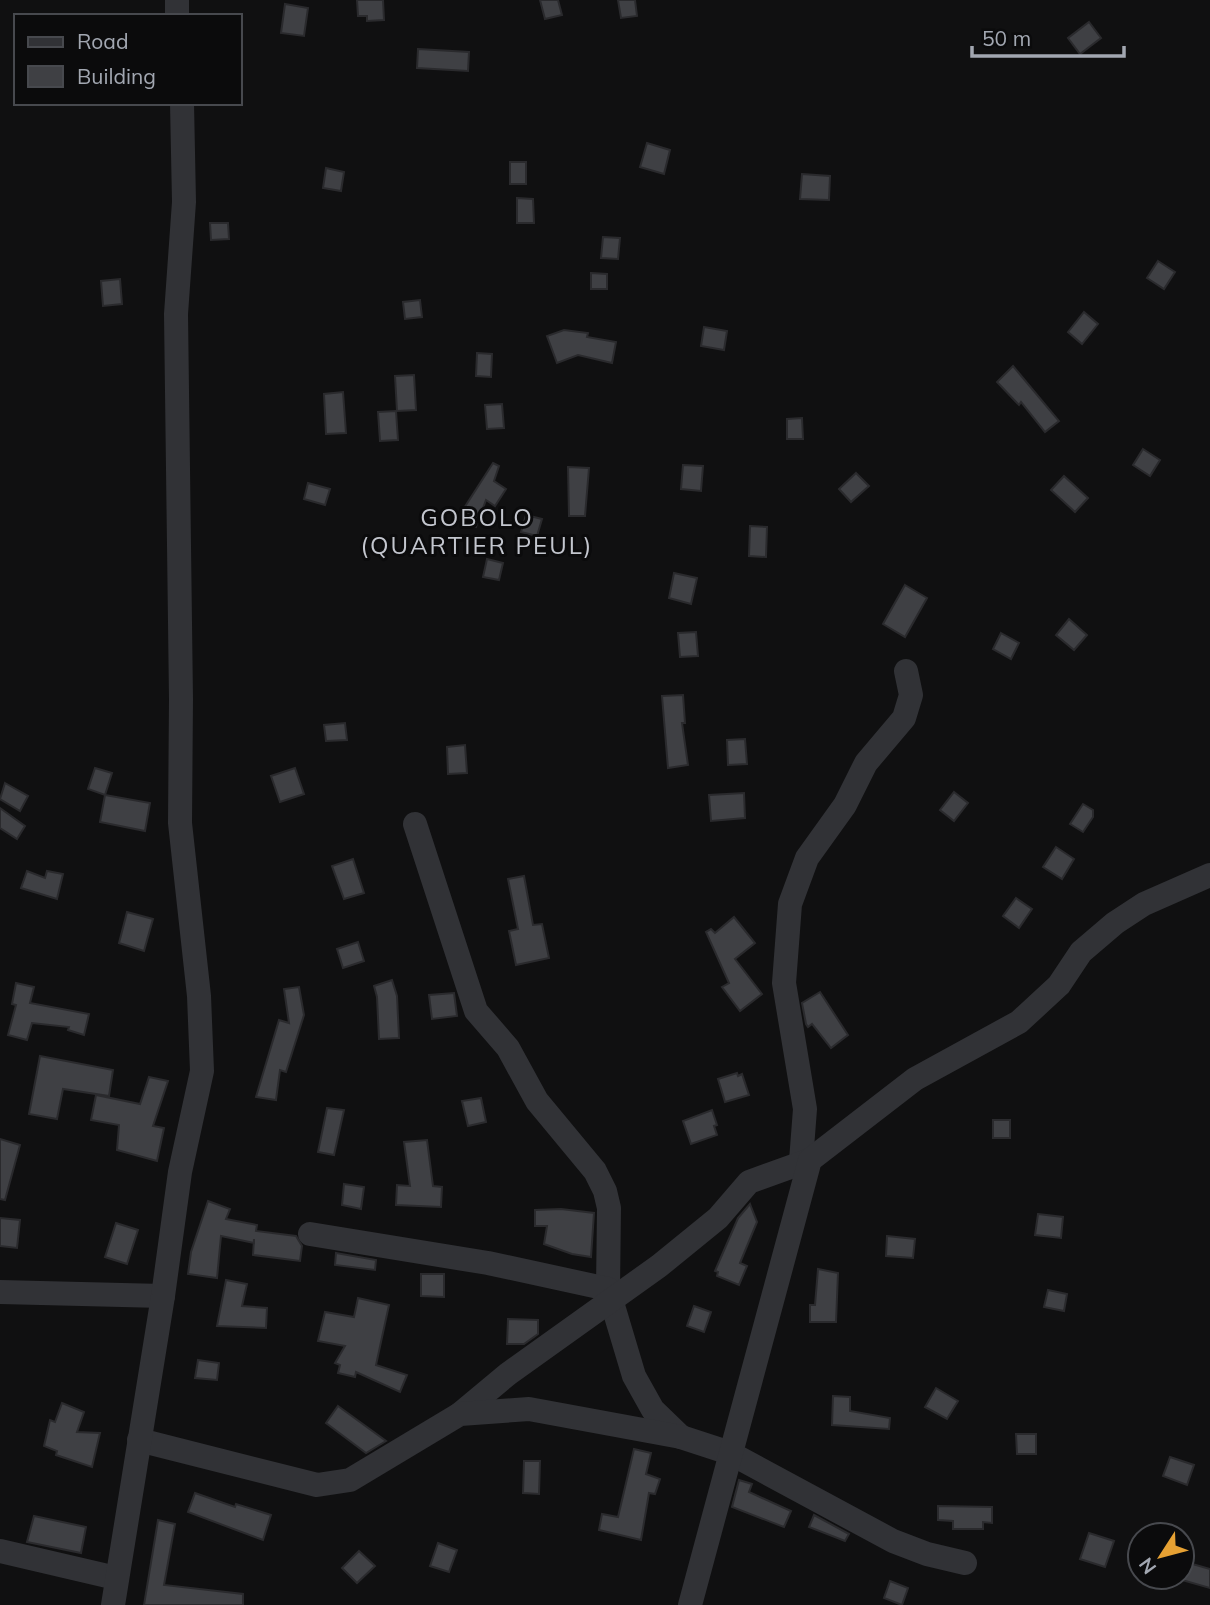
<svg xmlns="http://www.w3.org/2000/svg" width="1210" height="1605" font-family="Mulish,sans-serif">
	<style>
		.building { fill: #3f4044; stroke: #2a2a2d; stroke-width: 2 }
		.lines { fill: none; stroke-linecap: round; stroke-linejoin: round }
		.minor { stroke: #313236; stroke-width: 24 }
		.labels { text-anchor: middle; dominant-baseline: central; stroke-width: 6; stroke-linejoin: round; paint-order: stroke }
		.quarter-label { font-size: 24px; letter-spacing: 2px; fill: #c3c6ce; stroke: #0b0b0c }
	</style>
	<rect width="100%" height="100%" fill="#101011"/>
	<!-- building -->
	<g class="building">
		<polygon points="357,0 383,0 384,20 367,21 367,16 358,16"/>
		<polygon points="540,0 558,0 562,15 545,19"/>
		<polygon points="618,0 635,0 637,16 621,18"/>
		<polygon points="285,4 308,8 304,36 281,33"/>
		<polygon points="1089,22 1101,38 1080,54 1068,38"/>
		<polygon points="418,49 469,52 468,71 417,68"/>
		<polygon points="647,143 670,150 664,174 640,167"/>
		<rect x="510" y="162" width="16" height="22"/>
		<polygon points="326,168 344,172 341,191 323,188"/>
		<polygon points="802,174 830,176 829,200 800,199"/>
		<polygon points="517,198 533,199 534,223 517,223"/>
		<polygon points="210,223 228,223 229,239 211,240"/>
		<polygon points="603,237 620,238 618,259 601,258"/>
		<polygon points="1158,261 1175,272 1164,289 1147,278"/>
		<polygon points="591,273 607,274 607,289 591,289"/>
		<polygon points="120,279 122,304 103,306 101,281"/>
		<polygon points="420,300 422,317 405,319 403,302"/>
		<polygon points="1084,312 1098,324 1082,344 1068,332"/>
		<polygon points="704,327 727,331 724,350 701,346"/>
		<polygon points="564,330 588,333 587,337 616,342 612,363 578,355 557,363 547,336"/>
		<polygon points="477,353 492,354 491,377 476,376"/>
		<polygon points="1013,366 1059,421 1045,432 1021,402 1019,405 997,382"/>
		<polygon points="414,375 416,410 397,411 395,376"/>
		<polygon points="343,392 346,433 326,434 324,394"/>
		<polygon points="502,404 504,428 487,429 485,405"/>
		<polygon points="396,411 398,440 380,441 378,412"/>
		<polygon points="802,418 803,439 787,439 787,419"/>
		<polygon points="1143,449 1160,460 1150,476 1133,465"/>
		<polygon points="493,463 499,466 494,481 506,489 495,506 486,500 476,527 457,519"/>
		<polygon points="683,465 703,466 701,491 681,489"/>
		<polygon points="568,467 589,468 585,516 569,516"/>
		<polygon points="856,473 869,486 851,502 839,489"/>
		<polygon points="1064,476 1088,498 1075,512 1051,490"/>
		<polygon points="308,483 330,489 325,505 304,499"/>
		<polygon points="526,515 542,519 537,536 521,532"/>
		<polygon points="750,526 767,527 766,557 749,556"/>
		<polygon points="487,559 503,563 499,580 483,577"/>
		<polygon points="674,573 697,578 691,604 669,598"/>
		<polygon points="905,585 927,598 905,637 883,624"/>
		<polygon points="1069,619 1087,635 1074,650 1056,635"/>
		<polygon points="696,632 698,656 680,657 678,633"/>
		<polygon points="1001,633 1019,643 1011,659 993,649"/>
		<polygon points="683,695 685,723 682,723 688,765 668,768 662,696"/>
		<polygon points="345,723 347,740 326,741 324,725"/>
		<polygon points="745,739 747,764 728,765 727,740"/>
		<polygon points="465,745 467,773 448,774 447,747"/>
		<polygon points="95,768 112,773 105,795 88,789"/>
		<polygon points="295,768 304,794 280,802 271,776"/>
		<polygon points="5,783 28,796 20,811 0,799"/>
		<polygon points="954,792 968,803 954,821 940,810"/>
		<polygon points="744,793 745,818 711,821 709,795"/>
		<polygon points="105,795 150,803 145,831 100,822"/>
		<polygon points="1083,804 1093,810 1093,817 1083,832 1070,824"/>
		<polygon points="0,808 25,826 17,839 0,828"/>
		<polygon points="1056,847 1074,859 1062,879 1043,867"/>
		<polygon points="353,859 364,893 344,899 332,866"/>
		<polygon points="27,871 45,878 47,871 63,874 57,899 21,888"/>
		<polygon points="524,876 533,925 542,924 549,958 516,965 509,931 518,929 508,879"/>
		<polygon points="1016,898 1032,909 1019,928 1003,916"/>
		<polygon points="127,912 153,919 144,951 119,943"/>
		<polygon points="734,917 755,943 735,959 762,994 740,1011 722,987 729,983 706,932 711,929 715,933"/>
		<polygon points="358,942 364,961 343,968 337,949"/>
		<polygon points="392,980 397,996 399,1038 379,1039 377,997 374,986"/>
		<polygon points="16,983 34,987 30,1003 89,1014 84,1035 68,1030 69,1027 32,1023 27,1040 8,1035 16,1005 12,1004"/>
		<polygon points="299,987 304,1015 286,1072 280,1070 276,1100 256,1097 279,1020 289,1023 284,989"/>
		<polygon points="820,992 848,1035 831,1048 812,1024 808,1027 806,1024 802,1003"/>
		<polygon points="454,993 457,1016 432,1019 429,995"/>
		<polygon points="40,1056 113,1070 109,1096 63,1089 57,1119 29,1114"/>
		<polygon points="737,1073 738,1076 742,1074 749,1095 725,1102 718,1079"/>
		<polygon points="149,1077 168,1081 153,1126 164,1128 157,1161 117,1150 119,1125 91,1120 96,1095 140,1104"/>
		<polygon points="481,1098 486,1122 468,1126 462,1101"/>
		<polygon points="327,1108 344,1110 334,1155 318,1152"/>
		<polygon points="712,1110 717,1125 714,1126 717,1135 691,1144 683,1121"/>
		<rect x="993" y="1120" width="17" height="18"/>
		<polygon points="0,1139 20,1145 5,1200 0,1199"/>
		<polygon points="427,1140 433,1186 442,1187 441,1207 396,1205 397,1185 410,1186 404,1142"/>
		<polygon points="344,1184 364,1187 361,1209 342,1205"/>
		<polygon points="208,1201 230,1209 226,1219 257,1225 256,1231 296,1236 302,1246 300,1261 253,1255 254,1239 254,1243 221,1236 217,1278 188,1274 191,1252"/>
		<polygon points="750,1204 757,1222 740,1263 747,1266 739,1285 717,1276 718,1272 715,1271 738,1218"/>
		<polygon points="561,1209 594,1213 591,1257 572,1254 544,1244 547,1226 535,1226 535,1210"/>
		<polygon points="1038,1214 1063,1217 1061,1238 1035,1235"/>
		<polygon points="0,1218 20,1220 17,1248 0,1246"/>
		<polygon points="116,1223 138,1230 127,1264 105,1257"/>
		<polygon points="887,1236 915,1239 913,1258 886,1256"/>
		<polygon points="336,1253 376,1260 375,1270 335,1265"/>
		<polygon points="818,1269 838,1273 836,1322 810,1322 810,1305 815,1305"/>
		<polygon points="421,1274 444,1274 444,1297 421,1296"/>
		<polygon points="226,1280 247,1284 242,1306 267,1308 266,1328 217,1326"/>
		<polygon points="1048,1290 1067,1294 1064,1311 1044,1307"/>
		<polygon points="358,1298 389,1305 376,1365 407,1375 400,1392 356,1372 355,1377 338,1373 340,1365 335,1363 345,1346 318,1341 325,1312 354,1317"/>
		<polygon points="694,1306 711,1312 704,1332 687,1326"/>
		<polygon points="508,1319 538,1320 538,1334 524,1344 507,1344"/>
		<polygon points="198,1360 219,1363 217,1380 195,1378"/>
		<polygon points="936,1388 958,1401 947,1419 925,1407"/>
		<polygon points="833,1396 850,1397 850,1411 890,1418 889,1429 832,1425"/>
		<polygon points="62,1403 84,1412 77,1432 100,1433 92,1467 56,1455 57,1451 44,1446 50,1420 55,1422"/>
		<polygon points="338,1406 386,1441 366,1453 326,1423"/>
		<polygon points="1016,1434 1036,1434 1036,1454 1017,1454"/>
		<polygon points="634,1449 651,1453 646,1474 660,1479 655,1494 649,1493 641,1540 599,1530 602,1514 618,1517"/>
		<polygon points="1170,1457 1194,1465 1187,1485 1163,1476"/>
		<polygon points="524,1461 540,1461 539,1494 523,1493"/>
		<polygon points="739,1480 752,1484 749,1492 791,1511 784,1527 732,1507"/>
		<polygon points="195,1493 235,1507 236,1504 271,1515 263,1540 188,1512"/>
		<polygon points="938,1506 992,1507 992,1523 983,1522 983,1529 953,1529 953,1521 938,1520"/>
		<polygon points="814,1515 849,1534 845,1541 809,1527"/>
		<polygon points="34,1516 86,1527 81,1553 27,1542"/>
		<polygon points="158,1520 175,1524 164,1585 243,1594 243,1605 144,1605"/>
		<polygon points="1089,1533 1114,1541 1105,1567 1080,1559"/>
		<polygon points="438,1543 457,1550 449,1572 430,1566"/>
		<polygon points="359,1551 375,1566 357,1583 342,1568"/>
		<polygon points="1182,1561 1210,1569 1210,1588 1182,1580"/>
		<polygon points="890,1581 908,1588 902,1605 884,1598"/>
	</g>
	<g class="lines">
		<!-- minor -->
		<g class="minor">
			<polyline points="177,0 177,16"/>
			<polyline points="415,824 476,1011 508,1048 537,1101 595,1171 605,1191 609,1208 608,1289 634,1376 653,1410 681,1437"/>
			<polyline points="801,1161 805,1109 784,983 790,904 807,858 845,805 866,763 904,718 911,695 906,671"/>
			<polyline points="310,1234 488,1263 608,1289"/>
			<polyline points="0,1292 163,1296"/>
			<polyline points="460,1414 508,1374 659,1266 718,1218 749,1182 810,1160"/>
			<polyline points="139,1440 317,1485 350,1480 460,1414 529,1409 681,1437 730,1453 893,1541 927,1554 965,1563"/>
			<polyline points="0,1551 116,1578"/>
			<polyline points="113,1605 163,1296 180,1172 202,1071 199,996 180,823 181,699 176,314 184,202 182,103"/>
			<polyline points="690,1605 810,1160 915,1079 1019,1022 1059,985 1081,952 1115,923 1144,904 1210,875"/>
		</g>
	</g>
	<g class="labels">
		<!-- quarter labels -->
		<g class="quarter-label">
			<text x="477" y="517">GOBOLO<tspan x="477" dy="28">(QUARTIER PEUL)</tspan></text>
		</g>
	</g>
	<!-- legend -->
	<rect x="14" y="14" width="228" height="91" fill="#0b0b0c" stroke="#47494e" stroke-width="2"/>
	<rect x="28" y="37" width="35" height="10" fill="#313236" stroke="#47494e" stroke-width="2"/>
	<text x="77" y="49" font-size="21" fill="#a2a7b1">Road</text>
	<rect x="28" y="66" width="35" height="21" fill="#3f4044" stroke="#47494e" stroke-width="2"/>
	<text x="77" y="84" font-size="21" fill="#a2a7b1">Building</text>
	<!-- north arrow -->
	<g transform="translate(1161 1556) rotate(234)"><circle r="33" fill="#0b0b0c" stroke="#47494e" stroke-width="2"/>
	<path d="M0-5L12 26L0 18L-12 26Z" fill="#e6a133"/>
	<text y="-10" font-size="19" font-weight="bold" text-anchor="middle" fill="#a2a7b1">N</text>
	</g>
	<!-- scale -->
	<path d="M972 46v10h152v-10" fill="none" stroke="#a2a7b1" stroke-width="3.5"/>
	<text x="982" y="46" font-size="21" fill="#a2a7b1" stroke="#0b0b0c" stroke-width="5" paint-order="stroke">50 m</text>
</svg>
